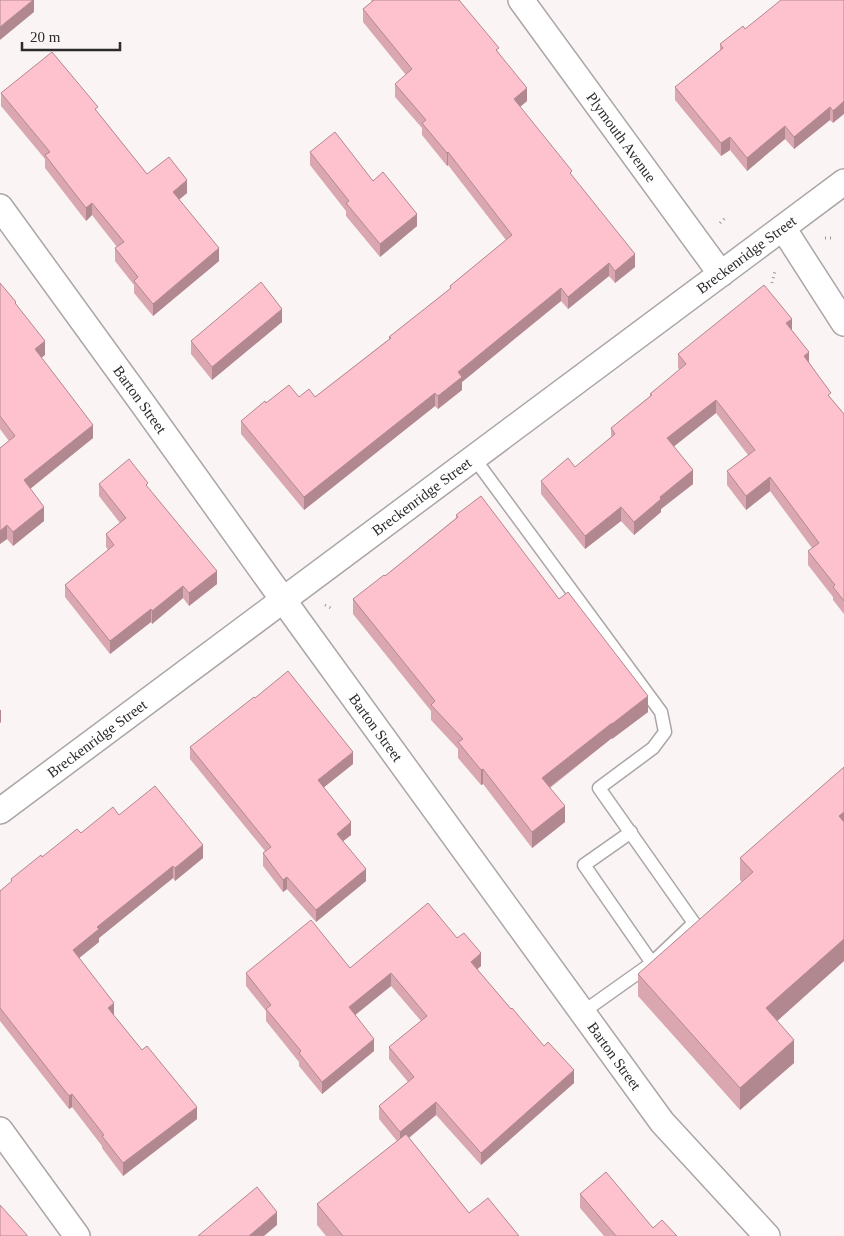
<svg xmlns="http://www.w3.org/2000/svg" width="844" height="1236" font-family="'Times New Roman',serif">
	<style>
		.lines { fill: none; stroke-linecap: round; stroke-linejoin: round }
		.service-casing { stroke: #aba5a6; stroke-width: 15 }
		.minor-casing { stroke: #aba5a6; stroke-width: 28 }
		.path { stroke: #9b9798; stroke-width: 3; stroke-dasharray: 1 4; stroke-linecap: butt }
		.service { stroke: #fff; stroke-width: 12 }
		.minor { stroke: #fff; stroke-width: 25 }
		.wall { fill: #daa7b1 }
		.shaded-wall { fill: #b28890 }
		.building { fill: #fec2ce; stroke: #b28890 }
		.labels { text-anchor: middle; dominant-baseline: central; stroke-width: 4; stroke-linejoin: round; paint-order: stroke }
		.street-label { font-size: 15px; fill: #2c2a2b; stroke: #faf4f5 }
	</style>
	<rect width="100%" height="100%" fill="#faf4f5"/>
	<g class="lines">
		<!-- service casing -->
		<g class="service-casing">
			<g id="service">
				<polyline points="474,458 661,712 665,732 653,748 599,788 694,923 652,963 583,1012"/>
				<polyline points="631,832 584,865 652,963"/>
			</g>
		</g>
		<!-- minor casing -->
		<g class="minor-casing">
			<g id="minor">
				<path id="s1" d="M521 0 721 274"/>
				<path id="s2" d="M0 207 143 404 299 622 662 1122 767 1236"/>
				<polyline points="783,228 844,323"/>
				<path id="s3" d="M0 811 844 182"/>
				<polyline points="0,1130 77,1236"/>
			</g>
		</g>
		<!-- path -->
		<g class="path">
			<polyline points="720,223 727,216"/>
			<polyline points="825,238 835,238"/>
			<polyline points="772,283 775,271"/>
			<polyline points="325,605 333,609"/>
		</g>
		<!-- service -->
		<use href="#service" class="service"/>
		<!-- minor -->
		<use href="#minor" class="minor"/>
	</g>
	<!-- wall -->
	<g class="wall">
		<polygon points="371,0 459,0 499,53 527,101 520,107 572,176 635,267 615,283 609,276 568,309 561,301 462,382 462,390 438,409 435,406 304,510 241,434 241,421 266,403 299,397 315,397 389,339 389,337 450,289 450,286 506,240 448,165 447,166 422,135 422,128 395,97 395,84 406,75 363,22 363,9 372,2"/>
		<polygon points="844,0 833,123 830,120 794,149 785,139 747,171 730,150 721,156 675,100 675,87 720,50 720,44 745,29"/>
		<polygon points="1,93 98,113 147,174 187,193 179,199 219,261 153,316 134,293 134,285 115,261 115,248 117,247 92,215 86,221 45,168 45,159 1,106"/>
		<polygon points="310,152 373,181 417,226 380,257 346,216 346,211 310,165"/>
		<polygon points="0,283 16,305 45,355 41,357 93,438 30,488 44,521 13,546 7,539 0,544 0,448 9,441 0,429"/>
		<polygon points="282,322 212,380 191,354 191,341"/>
		<polygon points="792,331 809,362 831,399 844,414 844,614 833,600 833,597 808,565 808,551 812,548 770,491 746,510 727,485 727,471 748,455 716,413 674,446 693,484 661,509 661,512 634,535 621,521 585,549 541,494 541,481 575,467 611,437 611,428 650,396 650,394 680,370 678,368 678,354"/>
		<polygon points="99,484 148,488 217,584 189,606 183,598 152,624 151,622 110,654 65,597 65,585 108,550 106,547 106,534 120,523 99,496"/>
		<polygon points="456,515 559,599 648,712 612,739 612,738 550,788 565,822 532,848 483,784 481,785 458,758 458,749 431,720 431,711 353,614 353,599 385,576 456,518"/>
		<polygon points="255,698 353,764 324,787 351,835 343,841 366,881 316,922 287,889 283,892 263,866 263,853 265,851 190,759 190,747"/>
		<polygon points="844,767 844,961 777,1021 794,1063 740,1110 638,996 638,974 742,882 740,880 740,858"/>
		<polygon points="119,815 203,858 175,881 173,878 99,938 99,942 79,958 114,1016 197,1119 123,1176 102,1148 102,1146 72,1107 69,1109 0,1021 0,891 11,882 11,879 42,857 81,833"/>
		<polygon points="457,938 481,966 477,969 574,1083 481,1165 436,1115 409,1138 469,1213 519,1236 326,1236 317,1225 317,1204 397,1141 379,1119 379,1106 408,1082 389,1059 389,1047 421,1021 391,986 355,1015 374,1051 322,1094 299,1066 299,1062 266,1021 266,1011 246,986 246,973 350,968"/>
		<polygon points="580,1194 653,1228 677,1236 604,1236 580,1208"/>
	</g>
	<!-- shaded-wall -->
	<g class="shaded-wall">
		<polygon points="33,0 34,0 34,12 0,40 0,27"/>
		<polygon points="527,88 527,101 514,112 514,99"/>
		<polygon points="844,101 844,114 833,123 833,111"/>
		<polygon points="830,107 830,120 794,149 794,137"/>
		<polygon points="785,126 785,139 747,171 747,158"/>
		<polygon points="730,137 730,150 721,156 721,143"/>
		<polygon points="448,152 448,165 447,166 447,153"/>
		<polygon points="187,180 187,193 173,205 173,192"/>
		<polygon points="92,203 92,215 86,221 86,208"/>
		<polygon points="417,214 417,226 380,257 380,244"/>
		<polygon points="219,248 219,261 153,316 153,304"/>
		<polygon points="635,254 635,267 615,283 615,271"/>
		<polygon points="609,263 609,276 568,309 568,297"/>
		<polygon points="561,288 561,301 462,382 462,390 438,409 438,396 458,372"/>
		<polygon points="282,309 282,322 212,380 212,367"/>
		<polygon points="792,319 792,332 786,323"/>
		<polygon points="45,341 45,355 35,363 35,349"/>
		<polygon points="809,352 809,365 804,356"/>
		<polygon points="435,393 435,406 304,510 304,497"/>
		<polygon points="716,400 716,413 667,452 667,438"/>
		<polygon points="93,425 93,438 24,494 24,480"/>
		<polygon points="693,470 693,484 661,509 661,512 634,535 634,522 660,497"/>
		<polygon points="770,477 770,491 746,510 746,496"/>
		<polygon points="44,507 44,521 13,546 13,532"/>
		<polygon points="621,507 621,521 585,549 585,536"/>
		<polygon points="7,525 7,539 0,544 0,531"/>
		<polygon points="217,571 217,584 189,606 189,593"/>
		<polygon points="183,586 183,598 152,624 152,611"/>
		<polygon points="151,609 151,622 110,654 110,641"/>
		<polygon points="648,696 648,712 612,739 612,724"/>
		<polygon points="0,710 1,710 1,722 0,723"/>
		<polygon points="612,723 612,738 542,793 542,778"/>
		<polygon points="353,752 353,764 318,792 318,780"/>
		<polygon points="483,769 483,784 481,785 481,770"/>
		<polygon points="565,806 565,822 532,848 532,832"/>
		<polygon points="844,812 844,834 839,816"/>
		<polygon points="351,822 351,835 337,846 337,834"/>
		<polygon points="203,845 203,858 175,881 175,868"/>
		<polygon points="173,866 173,878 99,938 99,942 73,963 73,950 97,927"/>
		<polygon points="366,869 366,881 316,922 316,910"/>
		<polygon points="287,877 287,889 283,892 283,880"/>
		<polygon points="844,939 844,961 766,1031 766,1008"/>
		<polygon points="481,953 481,966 471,975 471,962"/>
		<polygon points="391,973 391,986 349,1020 349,1007"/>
		<polygon points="114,1003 114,1016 108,1008"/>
		<polygon points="374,1039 374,1051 322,1094 322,1082"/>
		<polygon points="794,1040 794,1063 740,1110 740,1088"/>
		<polygon points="574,1070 574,1083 481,1165 481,1153"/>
		<polygon points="72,1094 72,1107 69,1109 69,1096"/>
		<polygon points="436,1102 436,1115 400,1145 400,1132"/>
		<polygon points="197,1107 197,1119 123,1176 123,1163"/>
		<polygon points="277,1212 277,1225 264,1236 249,1236"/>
	</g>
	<!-- building -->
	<g class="building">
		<polygon points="0,0 33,0 0,27"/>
		<polygon points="374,0 459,0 499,48 496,50 527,88 514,99 572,171 570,173 635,254 615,271 609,263 568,297 561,288 458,372 462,377 438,396 435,393 304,497 241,421 265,401 266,403 289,385 299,397 309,389 315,397 391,338 389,337 451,288 450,286 512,235 448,152 447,153 422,123 426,120 395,84 412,69 363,9"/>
		<polygon points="781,0 844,0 844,101 833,111 830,107 794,137 785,126 747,158 730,137 721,143 675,87 723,48 720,44 743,26 745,29"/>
		<polygon points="52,52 98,107 95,109 147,174 169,157 187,180 173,192 219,248 153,304 134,281 138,277 115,248 124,242 92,203 86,208 45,155 50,152 1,93"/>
		<polygon points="335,132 373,181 383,172 417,214 380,244 346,203 349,201 310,152"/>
		<polygon points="261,282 282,309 212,367 191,341"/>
		<polygon points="0,283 16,302 15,303 45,341 35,349 93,425 24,480 44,507 13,532 7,525 0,531 0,448 15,436 0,416"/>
		<polygon points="764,285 792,319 786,323 809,352 804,356 831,393 828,395 844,414 844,601 833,587 835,585 808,551 819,543 770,477 746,496 727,471 755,450 716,400 667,438 693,470 660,497 661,499 634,522 621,507 585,536 541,481 568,458 575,467 615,434 611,428 652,395 650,394 686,364 678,354"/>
		<polygon points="129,459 148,483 146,485 217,571 189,593 183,586 152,611 151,609 110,641 65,585 114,545 106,534 126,518 99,484"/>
		<polygon points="481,496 559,599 568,592 648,696 612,724 612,723 542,778 565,806 532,832 483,769 481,770 458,742 463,739 431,705 435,701 353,599 384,575 385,576 458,517 456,515"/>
		<polygon points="288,671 353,752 318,780 351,822 337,834 366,869 316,910 287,877 283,880 263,853 271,847 190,747 254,697 255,698"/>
		<polygon points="844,767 844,812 839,816 844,822 844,939 766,1008 794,1040 740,1088 638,974 753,872 740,858"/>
		<polygon points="155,786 203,845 175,868 173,866 97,927 99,929 73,950 114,1003 108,1008 142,1050 147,1046 197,1107 123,1163 102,1136 104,1135 72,1094 69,1096 0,1008 0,891 12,881 11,879 41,855 42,857 77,829 81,833 113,807 119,815"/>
		<polygon points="428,903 457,938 464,933 481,953 471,962 511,1009 512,1008 544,1046 548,1042 574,1070 481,1153 436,1102 400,1132 379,1106 414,1077 389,1047 427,1016 391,973 349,1007 374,1039 322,1082 299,1053 301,1051 266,1009 271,1005 246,973 311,920 350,968"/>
		<polygon points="406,1134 469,1213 488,1198 519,1236 343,1236 317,1204"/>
		<polygon points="606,1172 653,1228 662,1220 677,1236 616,1236 580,1194"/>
		<polygon points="257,1187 277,1212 249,1236 198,1236"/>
		<polygon points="0,1205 27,1235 27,1236 0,1236"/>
	</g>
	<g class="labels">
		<!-- street labels -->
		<g class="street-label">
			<text stroke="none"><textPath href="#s1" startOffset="170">Plymouth Avenue</textPath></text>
			<text stroke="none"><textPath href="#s3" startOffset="931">Breckenridge Street</textPath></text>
			<text stroke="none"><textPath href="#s2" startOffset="238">Barton Street</textPath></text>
			<text stroke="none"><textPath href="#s3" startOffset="526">Breckenridge Street</textPath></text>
			<text stroke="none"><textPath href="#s2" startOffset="642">Barton Street</textPath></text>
			<text stroke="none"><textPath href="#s3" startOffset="121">Breckenridge Street</textPath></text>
			<text stroke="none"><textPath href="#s2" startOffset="1048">Barton Street</textPath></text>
		</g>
	</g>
	<!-- scale -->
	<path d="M22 42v8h98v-8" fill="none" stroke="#2c2a2b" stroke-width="2.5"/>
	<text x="30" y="42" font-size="15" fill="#2c2a2b" stroke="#faf4f5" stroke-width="4" paint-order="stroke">20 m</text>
</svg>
